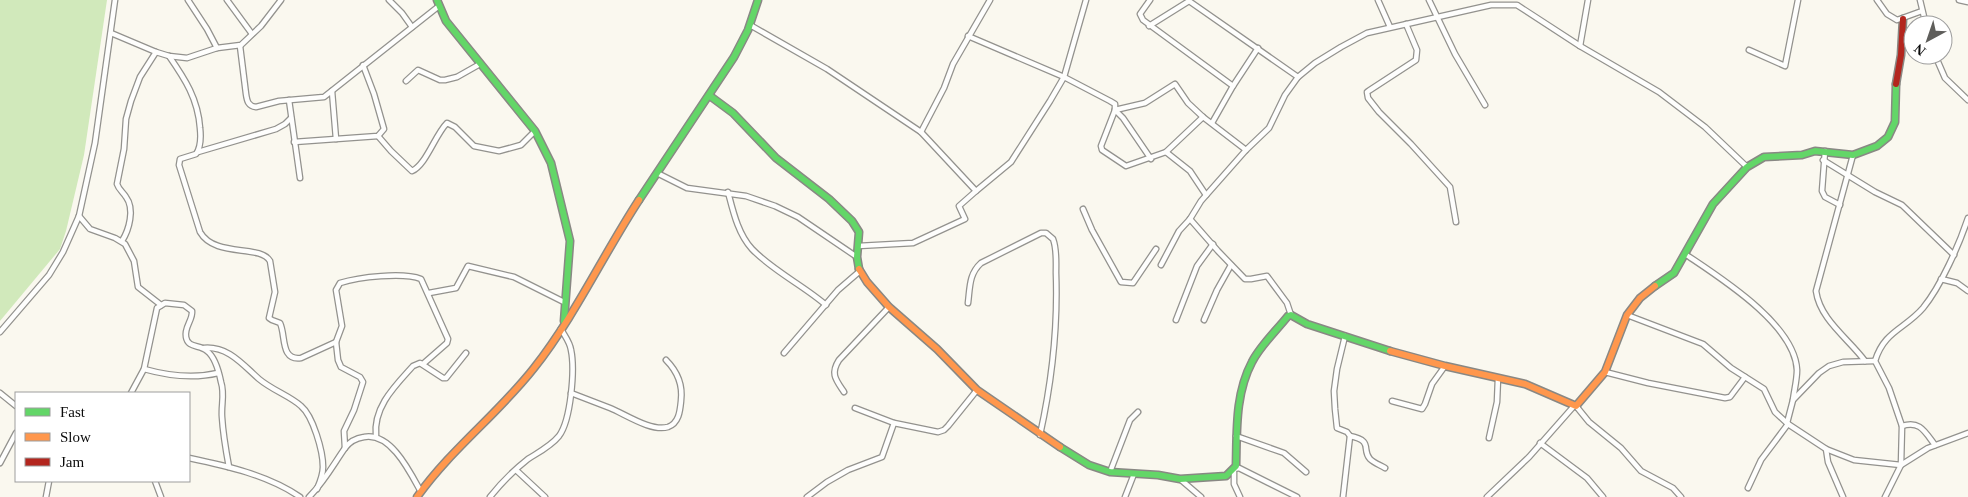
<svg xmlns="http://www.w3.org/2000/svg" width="1968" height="497" font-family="Georgia,serif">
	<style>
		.forest { fill: #d1e9bb }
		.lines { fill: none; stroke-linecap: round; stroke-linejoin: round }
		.street-casing { stroke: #93928e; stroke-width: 7 }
		.fast-casing { stroke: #898884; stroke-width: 9 }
		.slow-casing { stroke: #898884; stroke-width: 9 }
		.jam-casing { stroke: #898884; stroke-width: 9 }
		.street { stroke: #fefefd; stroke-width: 4.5 }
		.fast { stroke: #63d668; stroke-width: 6 }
		.slow { stroke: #ff974d; stroke-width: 6 }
		.jam { stroke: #b3261e; stroke-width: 6 }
	</style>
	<rect width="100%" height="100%" fill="#faf8ef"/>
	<!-- forest -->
	<polygon class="forest" points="0,0 107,0 84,155 66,231 60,249 0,321"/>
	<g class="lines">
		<!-- street casing -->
		<g class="street-casing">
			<g id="street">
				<polyline points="188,0 207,29 217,48"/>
				<polyline points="227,0 252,34"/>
				<polyline points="389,0 402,13 412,27"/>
				<polyline points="1150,0 1140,14 1143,20 1233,86"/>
				<polyline points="1378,0 1390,27"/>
				<polyline points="1429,0 1455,54 1485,105"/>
				<polyline points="1877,0 1887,14 1897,20 1922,11"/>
				<polyline points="1920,0 1926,25"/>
				<polyline points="1959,0 1968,2"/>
				<polyline points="1406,24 1417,50 1416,60 1370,90 1367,92 1368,98 1379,112 1411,144 1450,187 1456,222"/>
				<polyline points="750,25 827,69 921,132 976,191 959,206 965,219 913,243 858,246"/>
				<polyline points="1149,26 1189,1 1298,77"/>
				<polyline points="111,33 156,52 169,56 187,58 217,48 241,45 261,26 281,0"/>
				<polyline points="968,36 1064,77 1110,101 1115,104 1115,110 1101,146 1102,150 1126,166 1166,152 1190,171 1206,195"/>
				<path d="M240 46 246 94C247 101 248 106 256 107L279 101 324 97 439 6"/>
				<polyline points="1580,46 1588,0"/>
				<polyline points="1749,50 1785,66 1798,0"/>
				<polyline points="1935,55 1945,78 1968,100"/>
				<path d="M169 56C185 79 198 99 200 128 201 137 201 147 196 154L180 159 179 165 200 232C215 258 260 244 270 261L275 292 269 318 272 320 280 323C286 335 280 361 301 358L336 342"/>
				<polyline points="406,81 418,70 440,80 445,80 457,77 480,64"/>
				<polyline points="332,91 336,139"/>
				<polyline points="289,100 300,178"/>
				<polyline points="1115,110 1145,103 1175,84 1188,103 1203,117 1246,150"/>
				<polyline points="1115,110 1123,118 1151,159"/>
				<polyline points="1212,123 1233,86 1258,48"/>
				<polyline points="921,132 944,88 953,64 990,0"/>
				<path d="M378 136 391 151 412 171C426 165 435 135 447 123L455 127 474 146 499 151 521 145 535 131"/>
				<polyline points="294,142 378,136 384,129 374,94 363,65"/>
				<polyline points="1825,151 1822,191 1825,197 1840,205"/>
				<polyline points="198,152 276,129 285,124 291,118"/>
				<polyline points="1166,152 1203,117"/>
				<path d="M1853 155 1816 291C1820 320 1849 339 1865 361"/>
				<polyline points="1823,160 1875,192 1902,205 1954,255"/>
				<polyline points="657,173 687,188 746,196 775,206 798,217 857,257"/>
				<polyline points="976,191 1011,162 1050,101 1064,77 1086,0"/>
				<path d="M728 192C733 211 738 234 752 249 773 271 803 285 826 305"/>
				<polyline points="1083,209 1092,230 1121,282 1133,283 1156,249"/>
				<polyline points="79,216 90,229 115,238 125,244 134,261 138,287 161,305"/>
				<polyline points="1190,219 1218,251 1245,279 1251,279 1267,276 1287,303 1291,315"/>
				<path d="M122 241C129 230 135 209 126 197 123 192 119 190 117 184L124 149 126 119 131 101 140 77 156 52"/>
				<path d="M1685 254C1719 277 1795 324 1797 370 1797 380 1794 391 1793 400"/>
				<polyline points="1161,265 1179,231 1190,219 1201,201 1246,150 1269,128 1285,95 1298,77 1315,63 1341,47 1367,33 1491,5 1517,5 1580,46 1659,92 1705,127 1747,167"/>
				<polyline points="1941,279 1957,283 1968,291"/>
				<polyline points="429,293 456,288 468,266 514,277 564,302"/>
				<path d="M968 303C970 287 969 274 981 263L1041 233H1046L1053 239C1057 249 1056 262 1056 273 1058 328 1052 381 1040 435"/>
				<path d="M1627 315 1703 344 1731 368 1764 389 1775 412 1788 424 1826 449 1854 460 1901 465 1902 426 1889 388 1875 361C1884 331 1905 329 1923 308 1941 286 1959 245 1968 218"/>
				<polyline points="1176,320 1197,266 1213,244"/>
				<polyline points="1204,320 1217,290 1231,265"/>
				<polyline points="0,332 49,275 63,252 79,216 95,143 115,0"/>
				<path d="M204 348C228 346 242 364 259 379 272 390 290 396 301 406 313 416 323 451 323 467 323 475 320 482 317 489"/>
				<polyline points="784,353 838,290 860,271"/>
				<path d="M144 369C169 376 193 379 218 373"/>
				<polyline points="1605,372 1648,383 1725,398 1730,397 1745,377"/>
				<path d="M844 392C836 380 830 374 839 360L889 307"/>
				<polyline points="0,393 16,406"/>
				<path d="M131 393 144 369 157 308 165 303 184 305 192 311C193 320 184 327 186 337 188 349 200 344 207 351 215 357 219 372 221 382 225 394 221 405 222 417 223 434 226 451 229 467"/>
				<path d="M571 393C584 398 597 403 610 408 625 414 651 432 668 427 679 423 680 411 681 401 683 385 678 372 666 360"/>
				<polyline points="1392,401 1422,409 1425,404 1432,384 1445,366"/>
				<polyline points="1576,406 1589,422 1621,448 1641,471 1673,488 1681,497"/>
				<polyline points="855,408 894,423 938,432 944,430 948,426 977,390"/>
				<polyline points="1787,423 1793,400 1819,373 1829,366 1843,362 1875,361"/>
				<path d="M1902 426C1920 420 1925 432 1935 445"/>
				<path d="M376 436C373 407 395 386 413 366L420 363 443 378H446L466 353"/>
				<polyline points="1236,436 1284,453 1306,472"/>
				<path d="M1350 436C1374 441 1361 449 1370 459 1374 463 1380 465 1385 468"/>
				<polyline points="1489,438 1497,402 1498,378"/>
				<polyline points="1540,443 1587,478 1603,497"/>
				<path d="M345 448 344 431 354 410 363 382 360 377 341 367 338 360 336 342 342 326 336 290 340 283C359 277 403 272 421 279L448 339 447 343 423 364"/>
				<polyline points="1826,449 1828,462 1843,497"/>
				<path d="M189 458C227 466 268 475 300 497"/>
				<polyline points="0,463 16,433"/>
				<polyline points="516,470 545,497"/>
				<polyline points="1110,472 1130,420 1138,412"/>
				<polyline points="1180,479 1201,497"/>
				<polyline points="155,481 161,497"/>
				<polyline points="1748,488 1761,460 1788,424"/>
				<polyline points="46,497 49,481"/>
				<path d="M309 497C325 481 333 465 345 448 350 441 357 438 364 437 391 432 410 472 421 492"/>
				<path d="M490 497C501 483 514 470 528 459 539 452 551 446 559 436 571 420 575 369 571 350 570 342 564 335 561 329"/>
				<polyline points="807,497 827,482 848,470 882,457 894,423"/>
				<polyline points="1125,497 1134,474"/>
				<polyline points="1240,497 1234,484 1234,469 1239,468 1297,497"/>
				<polyline points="1343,497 1350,436 1347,432 1337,428 1335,409 1334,391 1337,369 1345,336"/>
				<polyline points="1487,497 1529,457 1574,406"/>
				<polyline points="1885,497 1901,465 1928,448 1968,433"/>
			</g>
		</g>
		<!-- fast casing -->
		<g class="fast-casing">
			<g id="fast">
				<polyline points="437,0 446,21 535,131 551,163 570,241 564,321"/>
				<polyline points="710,96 733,113 776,158 829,199 852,221 859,232 857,257 859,269"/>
				<polyline points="639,200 734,57 748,30 758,0"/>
				<polyline points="1655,286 1674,273 1713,204 1747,167 1764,157 1802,155 1815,151 1853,155 1877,146 1888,137 1895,122 1896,84"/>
				<path d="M1060 447 1089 465 1110 472 1158 475 1180 479 1226 476 1236 466C1237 431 1235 394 1252 362 1260 346 1276 331 1288 316L1291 315 1307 324 1390 351"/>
			</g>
		</g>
		<!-- slow casing -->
		<g class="slow-casing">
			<g id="slow">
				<polyline points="859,269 867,282 889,307 937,349 977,390 1060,447"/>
				<polyline points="1390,351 1445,366 1525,384 1576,406 1605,372 1627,315 1640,298 1655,286"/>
				<path d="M417 497C451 449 498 414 534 368 575 316 603 255 639 200"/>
			</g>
		</g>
		<!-- jam casing -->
		<g class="jam-casing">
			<polyline id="jam" points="1896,84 1901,55 1903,19"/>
		</g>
		<!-- street -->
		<use href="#street" class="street"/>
		<!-- fast -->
		<use href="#fast" class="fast"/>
		<!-- slow -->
		<use href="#slow" class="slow"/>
		<!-- jam -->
		<use href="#jam" class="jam"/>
	</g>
	<!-- legend -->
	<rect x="15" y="392" width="175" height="90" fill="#ffffff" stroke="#9d9d9d"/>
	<rect x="25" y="408" width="25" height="8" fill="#63d668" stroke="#9d9d9d"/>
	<text x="60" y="417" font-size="15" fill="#0b0b0b">Fast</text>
	<rect x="25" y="433" width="25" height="8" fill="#ff974d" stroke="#9d9d9d"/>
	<text x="60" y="442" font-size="15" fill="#0b0b0b">Slow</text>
	<rect x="25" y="458" width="25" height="8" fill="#b3261e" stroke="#9d9d9d"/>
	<text x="60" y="467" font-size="15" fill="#0b0b0b">Jam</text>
	<!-- north arrow -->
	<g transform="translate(1928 40) rotate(220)"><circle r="24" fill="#ffffff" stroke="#9d9d9d"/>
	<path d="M0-4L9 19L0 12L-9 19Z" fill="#5f5e5b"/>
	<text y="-8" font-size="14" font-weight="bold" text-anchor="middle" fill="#0b0b0b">N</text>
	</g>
</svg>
